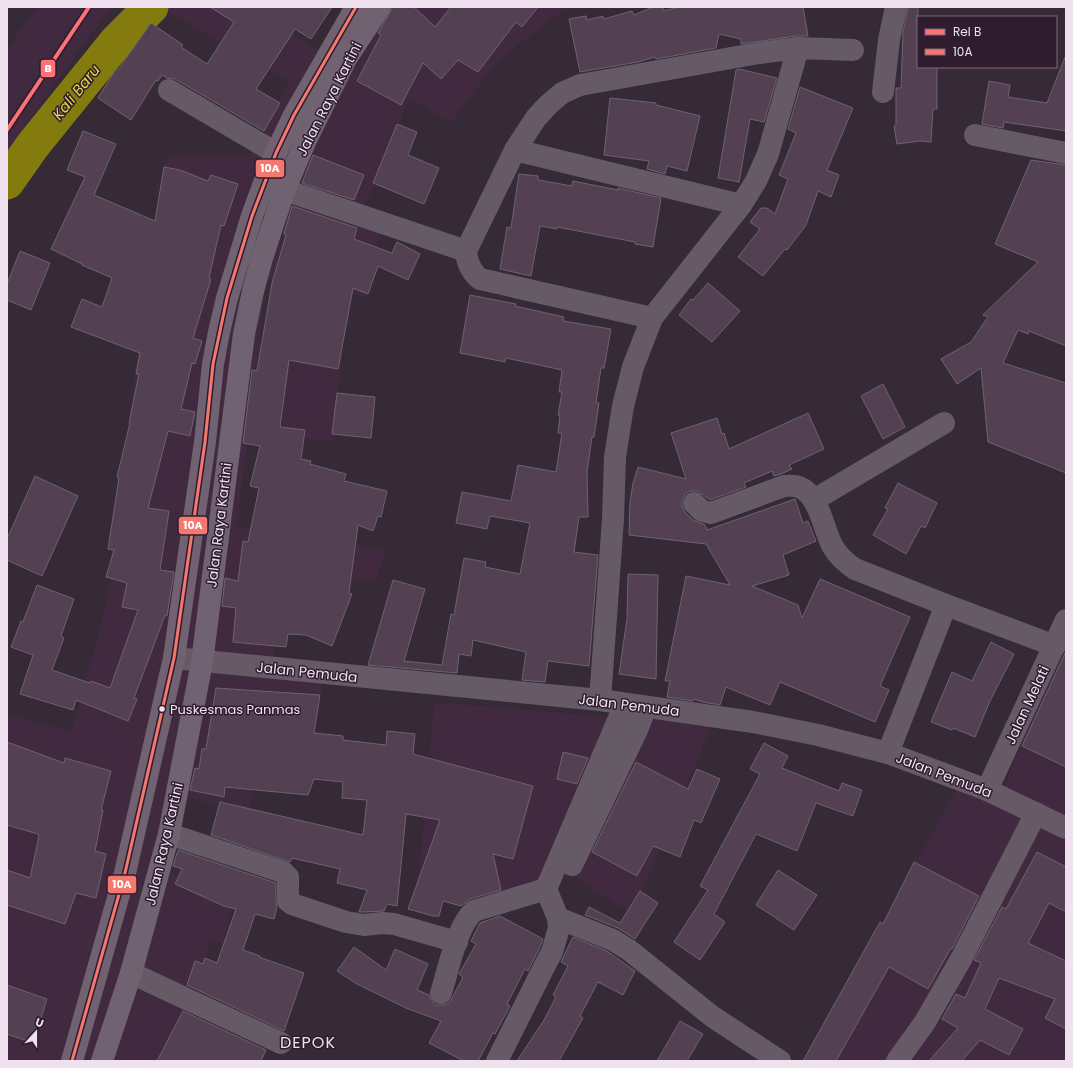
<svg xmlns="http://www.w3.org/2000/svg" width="1073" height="1068" font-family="Poppins,sans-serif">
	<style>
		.built { fill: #412a40 }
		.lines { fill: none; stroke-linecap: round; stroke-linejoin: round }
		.river { stroke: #837b0d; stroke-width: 35 }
		.building { fill: #534153; stroke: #6d636d }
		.street { stroke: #655a65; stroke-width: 22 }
		.primary { stroke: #706270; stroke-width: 22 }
		.bus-1-casing { stroke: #2f1c2f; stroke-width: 6 }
		.bus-1 { stroke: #f4786e; stroke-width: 3 }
		.rail-1-casing { stroke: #2f1c2f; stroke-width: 7 }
		.rail-1 { stroke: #fc7276; stroke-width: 4 }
		.bus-dot { fill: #efe2ee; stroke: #2f1c2f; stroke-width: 1.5 }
		.labels { text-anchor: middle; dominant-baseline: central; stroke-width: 3; stroke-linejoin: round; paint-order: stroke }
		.bus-label { font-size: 13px; fill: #efe2ee; stroke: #2f1c2f; text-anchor: start }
		.street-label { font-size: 14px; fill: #efe2ee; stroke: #2f1c2f }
		.water-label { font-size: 15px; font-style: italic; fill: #e1d74e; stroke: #2f1c2f }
		.quarter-label { font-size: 16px; letter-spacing: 1px; fill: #efe2ee; stroke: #2f1c2f }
		.line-badge { stroke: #2f1c2f; stroke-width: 1.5 }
		.badge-label { font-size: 11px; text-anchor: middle; font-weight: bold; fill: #fff }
	</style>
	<rect width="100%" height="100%" fill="#352a35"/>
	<!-- built -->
	<g class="built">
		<polygon points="38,7 111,7 26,123 7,155 7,48"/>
		<polygon points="165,7 248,7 314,47 355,69 391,7 567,7 495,63 451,123 409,98 364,209 384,218 365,297 267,281 259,342 343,353 332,441 248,433 237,526 387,550 375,582 292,571 268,675 323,677 308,776 258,765 249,810 181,797 162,868 234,900 223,945 212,940 177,1030 240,1061 7,1061 7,713 71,732 106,607 115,545 142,311 176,207 154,193 168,155 249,157 289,82 164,9"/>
		<polygon points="1066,637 1066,1061 807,1061 804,1060 965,775 1002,791"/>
		<polygon points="434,702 609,717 550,864 537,881 462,906 413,890 419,875"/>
		<polygon points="625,704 716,716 632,913 559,868"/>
	</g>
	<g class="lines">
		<!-- river -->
		<polyline class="river" points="7,182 33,145 117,41 151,7"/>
	</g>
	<!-- building -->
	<g class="building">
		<polygon points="210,7 332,7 311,39 295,29 256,89 280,103 264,131 175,79 167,78 162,75 158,81 156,80 131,120 98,98 116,69 118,70 151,23 183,45 181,47 207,64 234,22"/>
		<polygon points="393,7 414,7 435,27 451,7 538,7 522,27 516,22 478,72 458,60 441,79 423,63 401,105 357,81 381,35 378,33"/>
		<polygon points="653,7 663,7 663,11 679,7 803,7 808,36 796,36 741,44 741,39 719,34 716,48 656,59 655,57 638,62 580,72 569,19 586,16 587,20 603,16 604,19 632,11 634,15"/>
		<polygon points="908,7 918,7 918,67 937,67 937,109 933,109 931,142 920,141 897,144 894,126 896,125 896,88 901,88 903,32"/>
		<polygon points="1065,57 1066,57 1066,131 1004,122 1003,128 982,124 989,81 1010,85 1008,97 1047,103"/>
		<polygon points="739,69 777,78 764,122 750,119 739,182 718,178 736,70"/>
		<polygon points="800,87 853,108 827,170 839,175 831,197 818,191 806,225 787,250 785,249 763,276 738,257 760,229 750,222 761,208 767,208 775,214 788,179 779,175 796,133 788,129"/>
		<polygon points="610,98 656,103 656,105 700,116 687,171 667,166 665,174 647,169 649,161 604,155"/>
		<polygon points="397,124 417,132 408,155 439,168 424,204 373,183"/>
		<polygon points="83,131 116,144 94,195 155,221 164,167 180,170 208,181 211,175 238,184 224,226 221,225 209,278 211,279 193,338 202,341 195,364 192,363 181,409 195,412 190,436 168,431 148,508 169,511 160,570 174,572 167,616 165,615 134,698 137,699 128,721 76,700 73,710 20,694 33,655 11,647 21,621 23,622 37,585 74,599 61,636 64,638 52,670 90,683 91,681 110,688 138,610 122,607 127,583 106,577 114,550 108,549 119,478 117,477 130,423 129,423 139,374 136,374 140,353 71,327 82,299 102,307 112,278 82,265 82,264 51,249 85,177 67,170"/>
		<polygon points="313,155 364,175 354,200 302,183"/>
		<polygon points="1031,160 1066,165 1066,346 1029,331 1028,334 1018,330 1003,363 1066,383 1066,473 988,442 981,368 957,384 941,359 971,342 988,317 983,315 1038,262 995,244"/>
		<polygon points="519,174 538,176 538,180 572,186 573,181 618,190 618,188 661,198 653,247 635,244 635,242 557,227 557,229 540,226 531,276 500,269 507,227 511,228"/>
		<polygon points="292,206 357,228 354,239 392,253 397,242 420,254 408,280 378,266 368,294 353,288 338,369 289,360 280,427 305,430 301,459 311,461 310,464 346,474 344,481 387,491 381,517 378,516 373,531 358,525 349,593 352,594 332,646 306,635 288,634 286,647 233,642 236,608 222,606 225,578 238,581 243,541 248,542 259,488 250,486 260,446 243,443 252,370 257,371 272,283 286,235 284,234"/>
		<polygon points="20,251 50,263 31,310 7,300 7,284"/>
		<polygon points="708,283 740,311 712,342 679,315 691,299 693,300"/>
		<polygon points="470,295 516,304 515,306 564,317 563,321 611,329 604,368 601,368 596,403 599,403 594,437 592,437 587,472 588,517 579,517 574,552 598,555 589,666 548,661 545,682 522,680 526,652 473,640 471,656 459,654 457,673 368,665 393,580 425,589 404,661 442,665 451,614 454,615 464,558 486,562 485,567 520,574 530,523 490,516 487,529 456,523 462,492 511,501 518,465 556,472 562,433 558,433 560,415 558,415 562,392 559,392 562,370 506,358 505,362 460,353"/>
		<polygon points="883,384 905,427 883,439 861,396"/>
		<polygon points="337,393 375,397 371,438 332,434"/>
		<polygon points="808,413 824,449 789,465 792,469 781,474 774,476 772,471 744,483 746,487 710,500 698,491 690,491 685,494 682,500 682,506 685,512 693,520 705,525 707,530 795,499 803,523 808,521 816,541 783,555 789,575 752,586 798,605 802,618 820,579 910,617 880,686 889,690 875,722 780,682 770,705 726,687 720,705 703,702 694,699 693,701 667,697 670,681 665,681 686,576 730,585 706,544 629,535 630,502 633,483 638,467 686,479 671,433 717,418 722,434 724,433 729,449"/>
		<polygon points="35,476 78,496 42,576 7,560 7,539"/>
		<polygon points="898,483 937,503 925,528 921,526 906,554 873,535 888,509 885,508"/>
		<polygon points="628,574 658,575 656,679 619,674 627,619"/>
		<polygon points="991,642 1014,654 990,701 975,737 953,728 952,730 931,722 952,672 972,681"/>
		<polygon points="1066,651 1066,767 1022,746"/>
		<polygon points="216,688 320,695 314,733 343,736 343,740 386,745 387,731 415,734 413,754 533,786 513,859 493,854 501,890 470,899 461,906 443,901 439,916 433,916 408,909 440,820 406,814 397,906 387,904 384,911 364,912 359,912 367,890 337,883 340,869 292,858 290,862 211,835 220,802 363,835 367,800 342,798 343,782 314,779 308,795 225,787 224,797 190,790 195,768 199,769 202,749 206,749"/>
		<polygon points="7,742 64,763 65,758 111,771 101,810 103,810 95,851 106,854 96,898 76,893 65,924 7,905 7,870 30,878 39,836 38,834 7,825"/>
		<polygon points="764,743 788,756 782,768 839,791 842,783 862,790 853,816 816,803 797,851 756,834 714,914 725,922 700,960 674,942 708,890 700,886 760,774 750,769"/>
		<polygon points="563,752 588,758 577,784 557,779"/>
		<polygon points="636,762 688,789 697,769 720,779 701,823 694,820 680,857 653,846 637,876 592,852"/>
		<polygon points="178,850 276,883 276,901 277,907 274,919 255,914 243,950 260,956 259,957 304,973 284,1031 187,985 195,961 203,964 205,958 217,963 236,909 224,906 175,884 182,869 173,866"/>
		<polygon points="1037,852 1066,867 1066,912 1049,903 1028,943 1066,961 1066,1029 1045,1018 1055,999 999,978 985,1009 1023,1029 1009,1055 980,1040 962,1061 929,1061 958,1028 942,1019 956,994 965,998 981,963 974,960 1002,907 1006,909"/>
		<polygon points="914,862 979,896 952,949 951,948 928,989 889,967 836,1061 803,1061 880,922 883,924"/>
		<polygon points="778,870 817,895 794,930 756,905"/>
		<polygon points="640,891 658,903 635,939 618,928 585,915 589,907 620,923"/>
		<polygon points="500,916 543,939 540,947 528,971 525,969 507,1004 510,1006 495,1034 493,1033 478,1061 464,1061 429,1043 441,1021 406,1008 357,984 337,971 354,947 386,970 395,949 428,964 417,990 429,995 432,1001 437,1005 444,1005 450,1002 463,977 459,974 476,944 471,941 480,923"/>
		<polygon points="573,937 607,951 635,971 623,995 598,982 580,1016 583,1018 559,1061 517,1061 544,1020 556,997 553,995 568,966 561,962"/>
		<polygon points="7,985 47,999 33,1043 7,1034"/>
		<polygon points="183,1011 266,1050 261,1061 157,1061"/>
		<polygon points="680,1021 703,1034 687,1061 657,1061"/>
	</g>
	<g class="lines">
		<!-- street -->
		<g class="street">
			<polyline points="169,90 276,153"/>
			<polyline points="883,92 889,40 896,7"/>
			<polyline points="975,135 1066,153"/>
			<polyline points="515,150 741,205"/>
			<polyline points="267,184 466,251"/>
			<polyline points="652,318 741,205 756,181 768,154 798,48"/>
			<polyline points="814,500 944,423"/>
			<path d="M694 503 702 511 711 513 784 486C789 486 794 485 799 487 820 495 823 530 833 547 839 557 846 563 855 569L946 605 1055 646"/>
			<polyline points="174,658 600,700 753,722 818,735 888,753 987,790 1066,828"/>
			<path d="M600 700 613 519 615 457 623 406 633 367 652 318 480 279C471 272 467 263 466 251L515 150 536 118 548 105 562 93 580 85 759 53 798 48 853 50"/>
			<polyline points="888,753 946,605"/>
			<polyline points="987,790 1066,620"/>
			<polyline points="169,834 283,872 288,877 288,901 292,904 346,922 364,925 382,923 394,924 457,942"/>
			<polyline points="572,865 637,730 646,707"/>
			<polyline points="558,918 613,940 629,950 713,1017 780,1061"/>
			<polyline points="131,973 281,1043"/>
			<path d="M441 993C448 971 457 925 474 911L546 889"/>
			<polyline points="497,1061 545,965 552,952 559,928 558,918 546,889 625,704"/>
			<polyline points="897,1061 925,1022 961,959 1036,813"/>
		</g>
		<!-- primary -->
		<g class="primary">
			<polyline points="72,1061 125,873 174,658 205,442 213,364 219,332 227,298 252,216 264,183 276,153 294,115 356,7"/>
			<polyline points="102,1061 131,973 169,834 202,662 244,334 253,291 262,258 284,191 306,140 346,59 380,7"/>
		</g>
		<!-- bus-1 casing -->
		<g class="bus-1-casing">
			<polyline id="bus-1" points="72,1061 125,873 174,658 205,442 213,364 227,298 252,216 276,153 294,115 356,7"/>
		</g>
		<!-- bus-1 -->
		<use href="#bus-1" class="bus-1"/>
		<!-- rail-1 casing -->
		<g class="rail-1-casing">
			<polyline id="rail-1" points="7,130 89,7"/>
		</g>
		<!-- rail-1 -->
		<use href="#rail-1" class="rail-1"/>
	</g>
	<!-- markers -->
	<circle class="bus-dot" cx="162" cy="709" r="3.5"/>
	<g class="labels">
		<!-- bus labels -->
		<g class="bus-label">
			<text x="170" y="709">Puskesmas Panmas</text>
		</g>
		<!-- street labels -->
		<g class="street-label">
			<text transform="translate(329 99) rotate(-63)">Jalan Raya Kartini</text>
			<text transform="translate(219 525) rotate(-83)">Jalan Raya Kartini</text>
			<text transform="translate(307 672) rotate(6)">Jalan Pemuda</text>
			<text transform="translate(629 705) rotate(7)">Jalan Pemuda</text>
			<text transform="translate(1027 705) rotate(-65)">Jalan Melati</text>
			<text transform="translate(944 775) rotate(21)">Jalan Pemuda</text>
			<text transform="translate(164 844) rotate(-77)">Jalan Raya Kartini</text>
		</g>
		<!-- water labels -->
		<g class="water-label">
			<text transform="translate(76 92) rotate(-51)">Kali Baru</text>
		</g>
		<!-- quarter labels -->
		<g class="quarter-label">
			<text x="308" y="1042">DEPOK</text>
		</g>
	</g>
	<g class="line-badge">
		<rect x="40" y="59" width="16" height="19" rx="4" fill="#fc7276"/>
		<rect x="255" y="159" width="30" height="19" rx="4" fill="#f4786e"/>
		<rect x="178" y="516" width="30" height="19" rx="4" fill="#f4786e"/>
		<rect x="107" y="875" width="30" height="19" rx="4" fill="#f4786e"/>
	</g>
	<g class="badge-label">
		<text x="48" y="72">B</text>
		<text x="270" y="172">10A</text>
		<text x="193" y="529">10A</text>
		<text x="122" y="888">10A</text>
	</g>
	<!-- border -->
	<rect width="1073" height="1068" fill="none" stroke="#efe2ee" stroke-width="16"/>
	<!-- legend -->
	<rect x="917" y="16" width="140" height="52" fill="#2f1c2f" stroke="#7c6b7b"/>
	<rect x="925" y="29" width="20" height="6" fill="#fc7276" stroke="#7c6b7b"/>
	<text x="953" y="36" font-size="12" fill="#efe2ee">Rel B</text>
	<rect x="925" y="49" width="20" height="6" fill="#f4786e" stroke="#7c6b7b"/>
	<text x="953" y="56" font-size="12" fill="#efe2ee">10A</text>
	<!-- north arrow -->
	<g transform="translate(36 1032) rotate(21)" stroke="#2f1c2f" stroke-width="3" paint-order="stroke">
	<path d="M0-3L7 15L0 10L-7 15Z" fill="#efe2ee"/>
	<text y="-6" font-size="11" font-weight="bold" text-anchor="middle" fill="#efe2ee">U</text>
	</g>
</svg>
